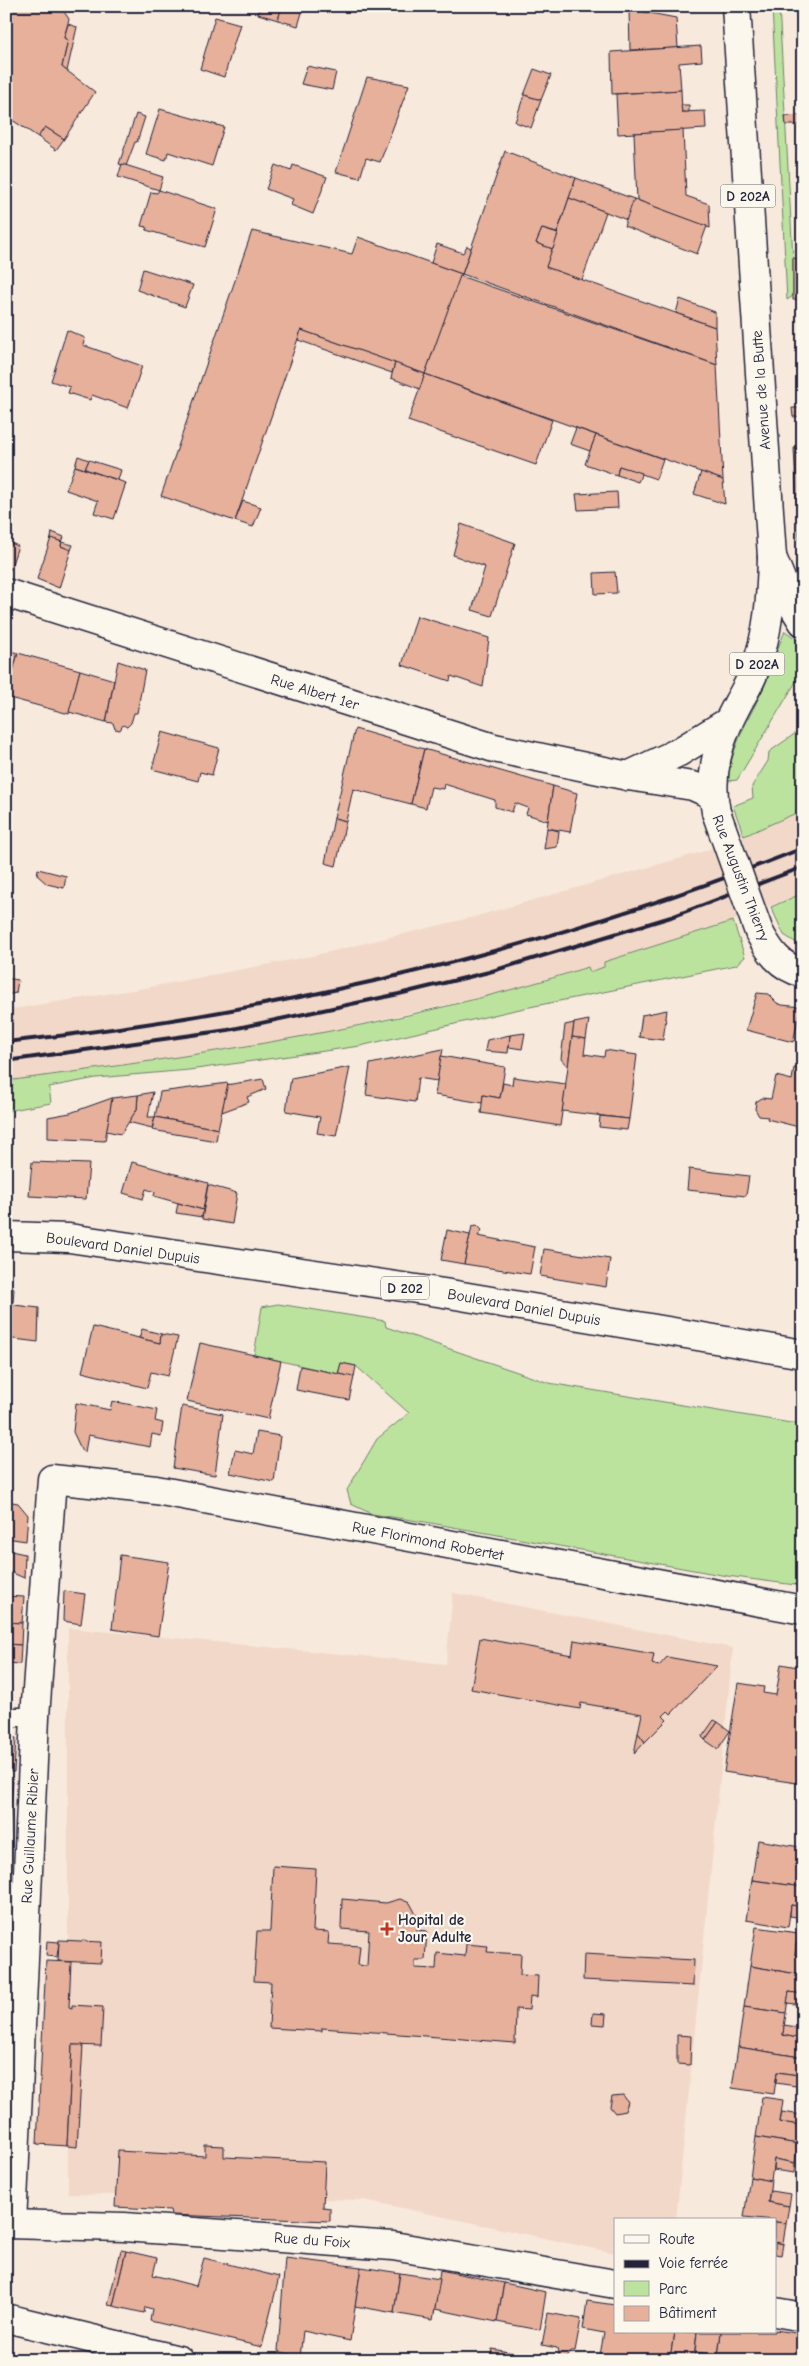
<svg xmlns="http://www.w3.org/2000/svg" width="809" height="2366" font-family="'Comic Neue',sans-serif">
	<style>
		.built { fill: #f2d8c8 }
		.green { fill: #bce39e; stroke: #6f826c }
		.building { fill: #e6b09b; stroke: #22223b }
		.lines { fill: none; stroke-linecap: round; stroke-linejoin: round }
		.lane-casing { stroke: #22223b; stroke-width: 21 }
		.street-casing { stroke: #22223b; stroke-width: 31 }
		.secondary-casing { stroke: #22223b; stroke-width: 31 }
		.primary-casing { stroke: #22223b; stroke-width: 31 }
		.lane { stroke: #fbf7ec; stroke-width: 18 }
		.street { stroke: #fbf7ec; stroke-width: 28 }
		.secondary { stroke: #fbf7ec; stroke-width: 28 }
		.primary { stroke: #fbf7ec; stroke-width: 28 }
		.rail { stroke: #22223b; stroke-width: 4 }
		.primary-bridge-casing { stroke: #22223b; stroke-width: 31; stroke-linecap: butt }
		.primary-bridge { stroke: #fbf7ec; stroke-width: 28 }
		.poi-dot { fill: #c8321e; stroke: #fbf7ec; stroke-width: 2 }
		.labels { text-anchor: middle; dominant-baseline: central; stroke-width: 4.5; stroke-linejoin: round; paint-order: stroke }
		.shield { fill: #fbf7ec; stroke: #636270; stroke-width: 1 }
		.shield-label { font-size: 14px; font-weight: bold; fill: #22223b }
		.street-label { font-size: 15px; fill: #22223b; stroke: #fbf7ec }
		.poi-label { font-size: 15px; font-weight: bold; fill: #22223b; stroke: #fbf7ec; text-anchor: start }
	</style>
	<rect width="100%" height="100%" fill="#f7e9dc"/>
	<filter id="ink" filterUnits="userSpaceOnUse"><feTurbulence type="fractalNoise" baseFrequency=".02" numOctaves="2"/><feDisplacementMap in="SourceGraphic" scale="10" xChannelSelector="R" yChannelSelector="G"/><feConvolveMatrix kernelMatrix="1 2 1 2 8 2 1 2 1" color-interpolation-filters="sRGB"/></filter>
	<g filter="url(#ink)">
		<!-- built -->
		<g class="built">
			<polygon points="803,810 803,893 733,921 604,962 605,967 589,972 588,967 495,994 307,1036 211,1053 6,1081 6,1010 145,988 312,956 474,917 699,853 752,833"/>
			<polygon points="453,1593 733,1648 676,2220 615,2220 615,2253 364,2200 68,2194 68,1628 446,1664"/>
		</g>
		<!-- green -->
		<g class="green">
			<polygon points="772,6 779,6 793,258 793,296 787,300"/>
			<path d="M785 631 803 644V670L737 780 728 781C731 746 750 717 765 685 772 667 777 648 785 631Z"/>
			<polygon points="803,728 803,810 744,836 733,806 753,798 752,786 768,761 769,752"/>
			<polygon points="803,893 803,947 784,935 771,907"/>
			<path d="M733 921 745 957 736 965 515 1010 360 1046 189 1070 96 1078 49 1087 51 1103 6 1111V1081C202 1055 400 1027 588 967L590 972 604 967V962Z"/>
			<polygon points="278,1304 385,1321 386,1327 549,1383 803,1425 803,1586 727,1576 425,1522 372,1514 351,1504 347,1490 377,1439 409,1413 356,1366 341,1363 338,1374 254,1355 262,1307"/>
		</g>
		<!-- building -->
		<g class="building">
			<polygon points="6,6 60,6 69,19 64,38 68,40 62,67 95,92 64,139 45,127 38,137 6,116"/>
			<polygon points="260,6 282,6 278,20 258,14"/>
			<polygon points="282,6 304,6 298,26 278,20"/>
			<polygon points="629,9 676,18 678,48 630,50"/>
			<polygon points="215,17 240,24 224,77 200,69"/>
			<polygon points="68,24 77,27 67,71 62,67 68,40 64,38"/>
			<polygon points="701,46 702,61 679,63 681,90 612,94 611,52"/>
			<polygon points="307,66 336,72 332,90 301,84"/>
			<polygon points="534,69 551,75 541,100 524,95"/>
			<polygon points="367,77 409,85 380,162 366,158 360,178 336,172"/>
			<polygon points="681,90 682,112 705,111 706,129 618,134 616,94"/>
			<polygon points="524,95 541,100 531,128 515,122"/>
			<polygon points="681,105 689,105 689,112 682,112"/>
			<polygon points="160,109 224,127 212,166 168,152 166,160 146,154"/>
			<polygon points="136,114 145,117 137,142 135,142 126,166 119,164"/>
			<polygon points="803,115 803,125 786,125 785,116"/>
			<polygon points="45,127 64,139 56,150 38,137"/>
			<polygon points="683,130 686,196 709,204 710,228 637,200 634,133"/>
			<polygon points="505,151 576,178 557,233 542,229 536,243 553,249 546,267 715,327 717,365 462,274"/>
			<polygon points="122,164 163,177 159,190 118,177"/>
			<polygon points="275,165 291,171 293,165 327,177 313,214 291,205 293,199 266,189"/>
			<polygon points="576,178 634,199 627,220 569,198"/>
			<polygon points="159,190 217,209 205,247 146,230 147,227 141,226 151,192 157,193"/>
			<polygon points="569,198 606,212 582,280 546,267"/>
			<polygon points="634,199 707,226 697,254 624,226"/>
			<polygon points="542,229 558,234 553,249 536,243"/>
			<polygon points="252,231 352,254 358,237 462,274 425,374 301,330 235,521 161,496"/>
			<polygon points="437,244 463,253 467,246 471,248 462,274 431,263"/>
			<polygon points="793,258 803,259 803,300 793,300"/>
			<polygon points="143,269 193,285 185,307 137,290"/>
			<polygon points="460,276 717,365 723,480 425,374"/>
			<polygon points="680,299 715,312 715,327 676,313"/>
			<polygon points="67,330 85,338 83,345 142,366 128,408 92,395 90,400 68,393 70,387 51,381"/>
			<polygon points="301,330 395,363 392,373 298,340"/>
			<polygon points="395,363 425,374 420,389 391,378"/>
			<polygon points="425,374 552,420 536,465 408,421"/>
			<polygon points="792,408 801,408 801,416 793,417"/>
			<polygon points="576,428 596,435 590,451 570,444"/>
			<polygon points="596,435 663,459 656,479 619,466 617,475 585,464"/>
			<polygon points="794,448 803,448 803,579 801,579"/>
			<polygon points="78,456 89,460 85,469 75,466"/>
			<polygon points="89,460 121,470 118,480 85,469"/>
			<polygon points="75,466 126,483 114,519 94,513 98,501 66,490"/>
			<polygon points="619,466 642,473 638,482 617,475"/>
			<polygon points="701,472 723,480 725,504 694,494"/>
			<polygon points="617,492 618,508 578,510 576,494"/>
			<polygon points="243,501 261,507 253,527 235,521"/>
			<polygon points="461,524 515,543 492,616 472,610 485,567 453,555"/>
			<polygon points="52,532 64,537 62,542 51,538"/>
			<polygon points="51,538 62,542 61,546 71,550 59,588 37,579"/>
			<polygon points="6,541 18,546 10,570 6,568"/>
			<polygon points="62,542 73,545 71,550 61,546"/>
			<polygon points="615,572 617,593 595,594 594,573"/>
			<polygon points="417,616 489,638 483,687 451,676 450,681 402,665"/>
			<polygon points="6,650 18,653 6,696"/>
			<polygon points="18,653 80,670 69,714 6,697"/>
			<polygon points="118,661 145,670 137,713 134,713 131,723 127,727 123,725 120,730 115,729 113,723 106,722"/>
			<polygon points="80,670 114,680 106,722 69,712"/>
			<polygon points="355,729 424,749 411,804 353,789 346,821 334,818"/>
			<polygon points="162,732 219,748 212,775 200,772 198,781 152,769"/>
			<polygon points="424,749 553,786 548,821 526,814 528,808 515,803 512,812 495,807 495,800 444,784 443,789 431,787 426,808 411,804"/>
			<polygon points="553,786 577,793 570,832 547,828"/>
			<polygon points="334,818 346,821 336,866 325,863"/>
			<polygon points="547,828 559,831 557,847 544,849"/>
			<polygon points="38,869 66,876 64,888 47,884 37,875"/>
			<polygon points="6,978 18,980 16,993 6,995"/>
			<polygon points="757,993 768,994 777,1003 782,1005 801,1007 793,1042 746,1030"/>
			<polygon points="667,1010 663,1040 639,1037 642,1015"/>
			<polygon points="589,1020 586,1039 572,1037 574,1023"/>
			<polygon points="574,1023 572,1037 568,1067 561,1059 565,1025"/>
			<polygon points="525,1033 522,1049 509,1047 510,1035"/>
			<polygon points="510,1035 508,1053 485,1051 487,1040"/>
			<polygon points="572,1037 586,1039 584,1054 604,1057 605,1050 637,1055 629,1119 562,1111"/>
			<polygon points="443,1049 437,1081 418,1078 415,1102 366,1095 370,1064"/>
			<polygon points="441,1056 505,1067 500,1098 483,1095 482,1103 435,1095"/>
			<polygon points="350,1067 336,1136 317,1133 320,1117 286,1111 291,1078"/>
			<polygon points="794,1068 803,1070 803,1128 767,1119 768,1117 759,1116 755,1109 756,1102 762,1098 771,1099 776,1076 792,1080"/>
			<polygon points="513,1077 566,1084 560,1126 481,1113 483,1095 500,1098 503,1083 512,1085"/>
			<polygon points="263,1079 266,1089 247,1097 249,1102 222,1112 226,1085"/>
			<polygon points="228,1083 218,1129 155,1117 160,1092"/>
			<polygon points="153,1092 148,1117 155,1117 152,1128 128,1122 137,1109 138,1095"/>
			<polygon points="138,1095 137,1109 121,1134 106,1131 112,1098"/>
			<polygon points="112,1098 105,1141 48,1138 48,1117 70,1113"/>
			<polygon points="600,1116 629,1119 627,1130 599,1127"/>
			<polygon points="155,1117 218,1129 216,1141 152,1130"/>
			<polygon points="32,1162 89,1164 86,1199 29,1196"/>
			<polygon points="132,1162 208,1183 203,1210 154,1196 155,1192 146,1189 143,1199 123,1193"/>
			<polygon points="689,1169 749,1176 746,1196 687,1190"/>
			<polygon points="208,1185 237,1193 232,1224 202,1219"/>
			<polygon points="178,1203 203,1210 202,1217 176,1213"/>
			<polygon points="477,1225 482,1230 478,1236 535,1247 530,1274 464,1264 472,1226"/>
			<polygon points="447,1230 470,1235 464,1264 441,1260"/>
			<polygon points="544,1249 610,1259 606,1287 540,1276"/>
			<polygon points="6,1287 14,1288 13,1303 6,1302"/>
			<polygon points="6,1304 39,1308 38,1342 6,1338"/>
			<polygon points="93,1327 160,1343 161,1334 178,1337 168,1376 151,1372 147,1388 82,1372"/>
			<polygon points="142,1329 161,1334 160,1343 139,1338"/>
			<polygon points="200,1343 281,1361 268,1419 187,1401"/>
			<polygon points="341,1363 356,1366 354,1377 338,1374"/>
			<polygon points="300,1366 354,1377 349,1400 296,1390"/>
			<polygon points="112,1401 157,1410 155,1421 163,1423 161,1436 152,1434 150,1447 88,1435 85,1452 82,1451 73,1432 76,1403 110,1410"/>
			<polygon points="182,1406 223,1414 215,1475 173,1468"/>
			<polygon points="257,1432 280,1436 274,1482 230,1473 235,1450 253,1454"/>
			<polygon points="6,1501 18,1503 28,1515 26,1541 6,1538"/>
			<polygon points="6,1550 25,1554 24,1578 6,1570"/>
			<polygon points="120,1555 169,1562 158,1636 112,1629"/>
			<polygon points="64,1591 85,1594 81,1624 63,1621"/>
			<polygon points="6,1596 24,1597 22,1623 6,1622"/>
			<polygon points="6,1622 22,1623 21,1645 6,1644"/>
			<polygon points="480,1638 572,1655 574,1640 654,1654 652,1664 659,1666 667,1657 717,1666 671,1714 668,1711 663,1716 667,1720 645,1742 638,1733 642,1714 581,1703 580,1709 471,1689"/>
			<polygon points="6,1644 21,1645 20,1664 6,1663"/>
			<polygon points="781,1664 803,1668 803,1784 724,1772 738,1683 764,1687 763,1693 776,1695"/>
			<polygon points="714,1720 718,1722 705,1740 702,1737"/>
			<polygon points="718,1722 730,1731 718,1749 705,1740"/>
			<polygon points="638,1733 645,1742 634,1754"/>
			<polygon points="6,1737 16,1738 14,1772 6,1771"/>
			<polygon points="6,1780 13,1781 11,1802 6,1801"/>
			<polygon points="6,1801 11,1802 9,1834 6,1834"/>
			<polygon points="6,1834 9,1834 7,1867 6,1867"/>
			<polygon points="758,1840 800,1847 797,1868 803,1869 803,1887 752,1880"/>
			<polygon points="798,1857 803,1858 803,1869 797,1868"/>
			<polygon points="273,1866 316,1869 313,1931 329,1932 328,1944 360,1946 358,1965 367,1966 369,1931 341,1929 342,1899 386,1903 400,1899 410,1903 417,1916 417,1930 427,1931 425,1960 415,1960 415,1968 436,1969 437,1953 465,1956 466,1944 488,1946 487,1952 521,1954 520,1975 538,1976 537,1997 530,1996 529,2010 516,2009 515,2043 322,2028 322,2031 269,2028 271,1982 254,1981 257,1931 270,1931"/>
			<polygon points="752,1880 803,1887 803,1907 791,1905 788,1927 746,1920"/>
			<polygon points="791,1905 803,1907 803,1918 790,1916"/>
			<polygon points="756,1927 798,1933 795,1955 803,1956 803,1975 750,1966"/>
			<polygon points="59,1940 102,1942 101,1963 58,1961"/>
			<polygon points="47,1941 59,1942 57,1957 46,1956"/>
			<polygon points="796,1944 803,1945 803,1956 795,1955"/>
			<polygon points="584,1954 694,1960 693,1986 583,1980"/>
			<polygon points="46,1961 71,1962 69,2007 72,2008 72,2005 103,2007 101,2046 72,2045 67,2146 37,2144"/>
			<polygon points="750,1966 803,1975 803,1994 789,1992 786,2013 744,2007"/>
			<polygon points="789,1992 803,1994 803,2005 787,2003"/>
			<polygon points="744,2007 786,2013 783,2035 803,2039 800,2057 738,2047"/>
			<polygon points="593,2013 606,2014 605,2025 592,2024"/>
			<polygon points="784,2025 803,2028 803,2039 783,2035"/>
			<polygon points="677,2035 691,2036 690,2065 677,2064"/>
			<polygon points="72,2045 83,2045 77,2147 67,2146"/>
			<polygon points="738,2047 800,2057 798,2075 777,2072 774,2094 732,2088"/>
			<polygon points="777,2072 798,2075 796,2086 776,2083"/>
			<polygon points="623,2095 628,2102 625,2111 615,2113 610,2107 612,2096"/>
			<polygon points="762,2097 783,2100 780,2122 801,2125 798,2144 756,2137"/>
			<polygon points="782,2112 802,2115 801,2125 780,2122"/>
			<polygon points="756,2137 798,2144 795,2163 774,2159 771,2181 750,2177"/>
			<polygon points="205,2145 224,2146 224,2157 325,2162 323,2207 330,2208 330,2221 171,2215 170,2210 115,2207 118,2151 205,2156"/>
			<polygon points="774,2159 795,2163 794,2173 773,2170"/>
			<polygon points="750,2177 771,2181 768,2202 789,2206 786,2223 775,2222 775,2220 744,2217"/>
			<polygon points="770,2191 791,2194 789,2206 768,2202"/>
			<polygon points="775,2222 786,2223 783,2244 775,2242"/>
			<polygon points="775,2242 783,2244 781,2255 775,2254"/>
			<polygon points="121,2250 126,2251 113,2306 108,2305"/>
			<polygon points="126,2251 157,2258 153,2275 196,2286 204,2258 279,2277 262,2347 150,2321 152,2309 145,2307 144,2313 113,2306"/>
			<polygon points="285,2258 361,2267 350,2341 303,2331 300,2357 278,2351"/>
			<polygon points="361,2267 400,2273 394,2313 355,2306"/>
			<polygon points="440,2270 504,2283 497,2322 435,2309"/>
			<polygon points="400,2273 440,2279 433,2320 394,2313"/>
			<polygon points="504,2283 546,2292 540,2330 497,2322"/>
			<polygon points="587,2301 615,2305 615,2332 674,2332 670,2360 630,2360 600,2355 604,2333 583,2329"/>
			<polygon points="548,2313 581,2319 575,2351 571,2351 567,2358 559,2357 557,2348 542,2345"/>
			<polygon points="775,2330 803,2334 803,2360 694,2360 695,2352 718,2355 721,2332 775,2332"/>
			<polygon points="674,2332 697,2332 694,2360 670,2360"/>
			<polygon points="697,2332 721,2332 718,2355 695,2352"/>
			<polygon points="492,2349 536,2357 536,2360 490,2360"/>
		</g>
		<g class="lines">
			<!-- lane casing -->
			<g class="lane-casing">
				<polyline id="lane" points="6,1717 35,1717"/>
			</g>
			<!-- street casing -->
			<g class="street-casing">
				<g id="street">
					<polyline points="772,557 790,601 803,622"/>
					<polyline points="6,2224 124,2227 393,2246 615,2284"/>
					<polyline points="12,2224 35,1717 52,1479 156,1490 803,1610"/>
					<polyline points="775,2312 803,2317"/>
				</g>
			</g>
			<!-- secondary casing -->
			<g class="secondary-casing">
				<g id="secondary">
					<polyline points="6,593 494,748 628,776 693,786 713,795"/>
					<polyline points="628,776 679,752 728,722"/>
				</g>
			</g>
			<!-- primary casing -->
			<g class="primary-casing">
				<g id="primary">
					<path d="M716 812C708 773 719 738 738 703 744 692 751 681 755 669 769 633 771 596 772 557L736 6"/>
					<path d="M759 932C770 952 779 966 803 973"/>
					<polyline points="6,1236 69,1238 444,1293 803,1354"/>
					<polyline points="6,2318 179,2360"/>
				</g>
			</g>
			<!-- lane -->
			<use href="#lane" class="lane"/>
			<!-- street -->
			<use href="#street" class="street"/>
			<!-- secondary -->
			<use href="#secondary" class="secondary"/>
			<!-- primary -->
			<use href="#primary" class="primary"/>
			<!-- rail -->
			<g class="rail">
				<path d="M6 1042C279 1013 548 950 803 848"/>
				<polyline points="6,1061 228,1030 399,994 489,972 671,917 803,867"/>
			</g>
			<!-- primary-bridge casing -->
			<g class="primary-bridge-casing">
				<polyline id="primary-bridge" points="716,812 759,932"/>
			</g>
			<!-- primary-bridge -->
			<use href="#primary-bridge" class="primary-bridge"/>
		</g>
	</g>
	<!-- markers -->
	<path class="poi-dot" d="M384.5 1921.5h5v5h5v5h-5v5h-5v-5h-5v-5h5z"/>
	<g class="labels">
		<!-- shield labels -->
		<g class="shield">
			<rect x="720.5" y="184.5" width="55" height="23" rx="4"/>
			<rect x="729.5" y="652.5" width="55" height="23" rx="4"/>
			<rect x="381" y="1276.5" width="48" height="23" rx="4"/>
		</g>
		<g class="shield-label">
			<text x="748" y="196">D 202A</text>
			<text x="757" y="664">D 202A</text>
			<text x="405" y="1288">D 202</text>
		</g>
		<!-- street labels -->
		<g class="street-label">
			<text transform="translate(761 390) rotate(-94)">Avenue de la Butte</text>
			<text transform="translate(315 692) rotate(17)">Rue Albert 1er</text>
			<text transform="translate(741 878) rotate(69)">Rue Augustin Thierry</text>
			<text transform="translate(123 1248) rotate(8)">Boulevard Daniel Dupuis</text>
			<text transform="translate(524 1307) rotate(10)">Boulevard Daniel Dupuis</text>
			<text transform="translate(428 1541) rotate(11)">Rue Florimond Robertet</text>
			<text transform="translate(30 1836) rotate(-87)">Rue Guillaume Ribier</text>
			<text transform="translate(312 2240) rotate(4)">Rue du Foix</text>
		</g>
		<!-- poi labels -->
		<g class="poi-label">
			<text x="398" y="1920">Hopital de<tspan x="398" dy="17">Jour Adulte</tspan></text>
		</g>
	</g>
	<!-- margin -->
	<rect width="809" height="2366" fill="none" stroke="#fbf7ec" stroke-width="25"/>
	<rect x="12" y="12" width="784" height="2341" fill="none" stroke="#22223b" stroke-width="2" filter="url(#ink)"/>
	<!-- legend -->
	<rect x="614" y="2218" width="162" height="115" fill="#fbf7ec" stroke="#a4a2a5"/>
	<rect x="624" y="2235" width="25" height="8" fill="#fbf7ec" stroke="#a4a2a5"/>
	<text x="659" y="2244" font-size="15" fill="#22223b">Route</text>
	<rect x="624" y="2260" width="25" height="8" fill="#22223b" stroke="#a4a2a5"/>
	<text x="659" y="2268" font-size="15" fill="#22223b">Voie ferrée</text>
	<rect x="624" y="2281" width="25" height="15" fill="#bce39e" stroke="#a4a2a5"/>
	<text x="659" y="2294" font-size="15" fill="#22223b">Parc</text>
	<rect x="624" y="2306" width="25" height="15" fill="#e6b09b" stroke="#a4a2a5"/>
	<text x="659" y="2318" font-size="15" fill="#22223b">Bâtiment</text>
</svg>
